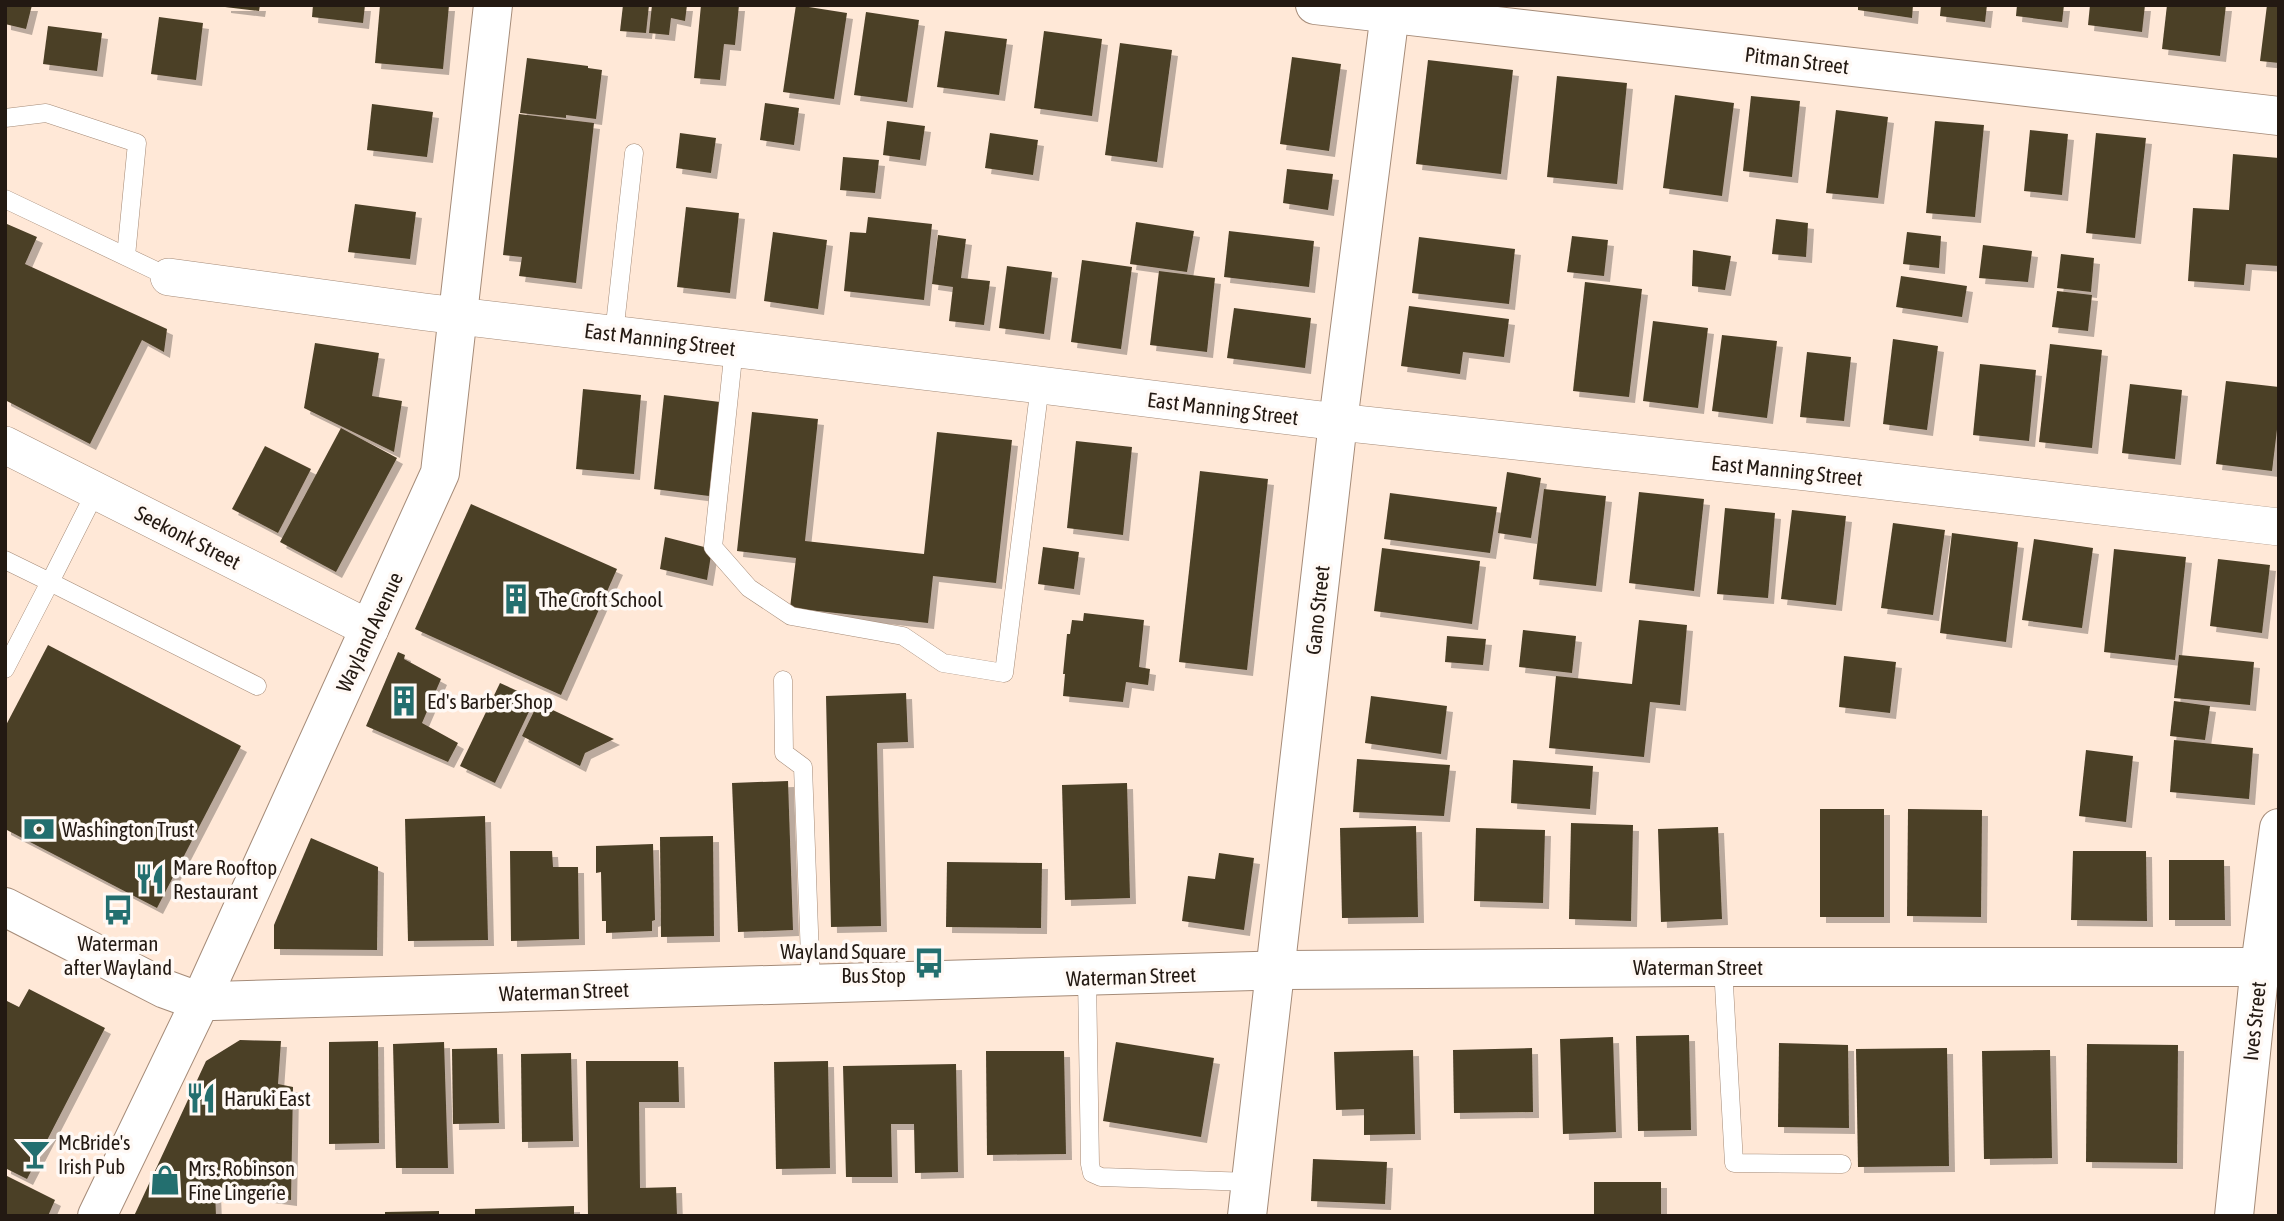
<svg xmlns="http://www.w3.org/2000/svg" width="2284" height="1221" font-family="'Asap Condensed',sans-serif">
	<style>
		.building { fill: #4b3f27; filter: url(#shadow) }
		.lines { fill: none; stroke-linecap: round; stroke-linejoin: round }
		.lane-casing { stroke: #a58b78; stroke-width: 19 }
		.street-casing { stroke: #a58b78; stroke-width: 38 }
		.secondary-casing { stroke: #a58b78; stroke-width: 40 }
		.lane { stroke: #fff; stroke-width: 18 }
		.street { stroke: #fff; stroke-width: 37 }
		.secondary { stroke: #fff; stroke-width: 38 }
		.labels { text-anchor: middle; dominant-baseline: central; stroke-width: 7; stroke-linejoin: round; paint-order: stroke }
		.street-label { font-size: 21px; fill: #231912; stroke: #fff9f5 }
		.poi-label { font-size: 21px; fill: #231912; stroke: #fff9f5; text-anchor: start }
	</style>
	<defs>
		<filter id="shadow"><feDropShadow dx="6" dy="6" stdDeviation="0" flood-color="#0004"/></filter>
	</defs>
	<rect width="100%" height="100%" fill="#ffe8d7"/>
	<!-- building -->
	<g class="building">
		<polygon points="5,5 32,5 26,29 5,24"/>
		<polygon points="225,5 260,5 259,11 225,7"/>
		<polygon points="313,5 365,5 363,23 312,17"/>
		<polygon points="380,5 449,5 443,69 375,63"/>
		<polygon points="623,5 649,5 646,33 620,31"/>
		<polygon points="652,5 687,5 685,21 671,18 669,35 649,33"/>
		<polygon points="701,5 739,5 735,45 724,44 720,80 694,78"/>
		<polygon points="796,5 847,13 834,99 783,92"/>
		<polygon points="1858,5 1913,5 1912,18 1858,10"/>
		<polygon points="1941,5 1987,5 1985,22 1940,16"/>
		<polygon points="2017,5 2064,5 2062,22 2016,16"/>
		<polygon points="2090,5 2145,5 2142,32 2088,25"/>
		<polygon points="2167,5 2226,5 2220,56 2162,49"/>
		<polygon points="2267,5 2279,5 2279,63 2260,61"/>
		<polygon points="866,12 919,20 907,102 854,95"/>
		<polygon points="159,17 203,23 196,80 151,74"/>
		<polygon points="48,26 102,33 97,71 43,64"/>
		<polygon points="945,31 1007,39 999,95 937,87"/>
		<polygon points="1044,31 1102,39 1092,116 1034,108"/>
		<polygon points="1120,43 1172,50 1157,162 1105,155"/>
		<polygon points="1292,57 1341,64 1329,151 1280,144"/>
		<polygon points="527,58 588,66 588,68 602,70 596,119 566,115 566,118 520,113"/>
		<polygon points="1428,60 1513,70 1501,174 1416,164"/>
		<polygon points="1557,76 1627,83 1617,184 1547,177"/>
		<polygon points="1675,95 1734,103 1722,196 1663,188"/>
		<polygon points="1751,96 1800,101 1792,177 1743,171"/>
		<polygon points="765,103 799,108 794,145 760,140"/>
		<polygon points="372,104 433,112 427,157 367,150"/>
		<polygon points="1836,110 1888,117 1878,198 1826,193"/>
		<polygon points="519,114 594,123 576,283 519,276 522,257 503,255"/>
		<polygon points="887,121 925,126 920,160 883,155"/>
		<polygon points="1935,121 1984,125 1975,217 1926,213"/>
		<polygon points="2030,130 2068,134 2062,195 2024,191"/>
		<polygon points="680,133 716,138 711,173 676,168"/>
		<polygon points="990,133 1038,140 1033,175 985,168"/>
		<polygon points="2096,133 2146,138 2135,238 2086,233"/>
		<polygon points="2233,154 2279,158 2279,266 2246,264 2244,285 2188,281 2193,208 2229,210"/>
		<polygon points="843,157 879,160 875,193 840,190"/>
		<polygon points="1287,169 1333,174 1328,210 1283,203"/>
		<polygon points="355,204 416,212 410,259 348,252"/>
		<polygon points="686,207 739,213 730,293 677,287"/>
		<polygon points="868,217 932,224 924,300 844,291 850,232 866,233"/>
		<polygon points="1776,219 1808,223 1806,257 1772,254"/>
		<polygon points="1136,222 1194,231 1187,272 1130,264"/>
		<polygon points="7,224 37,237 25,264 167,329 164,352 142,340 90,444 5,400 5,228"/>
		<polygon points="1229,231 1314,241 1309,287 1224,277"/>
		<polygon points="773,232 827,240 818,309 764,301"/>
		<polygon points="1907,232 1941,236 1939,268 1903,264"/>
		<polygon points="938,235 966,239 961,278 990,281 984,325 949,321 953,287 932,284"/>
		<polygon points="1572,236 1608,240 1604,276 1567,272"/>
		<polygon points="1419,237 1515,249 1509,304 1412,293"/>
		<polygon points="1983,245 2032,251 2028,282 1979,278"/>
		<polygon points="1693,250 1731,256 1725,290 1692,286"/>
		<polygon points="2061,254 2094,258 2091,292 2057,288"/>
		<polygon points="1082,260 1132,267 1121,349 1071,342"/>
		<polygon points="1007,266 1052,272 1044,334 999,328"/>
		<polygon points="1159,271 1215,278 1207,352 1150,345"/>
		<polygon points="1901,276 1967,286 1962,317 1896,307"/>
		<polygon points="1585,282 1642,289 1629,397 1573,391"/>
		<polygon points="2057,291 2092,295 2088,331 2052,327"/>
		<polygon points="1409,306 1509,319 1504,357 1463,352 1460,374 1401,366"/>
		<polygon points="1234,308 1311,318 1305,368 1227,358"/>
		<polygon points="1653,321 1708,328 1698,408 1643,401"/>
		<polygon points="1722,335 1777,341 1767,418 1712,411"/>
		<polygon points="1893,339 1938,346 1927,430 1883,424"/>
		<polygon points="315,343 379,353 372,396 402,401 394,452 304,408"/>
		<polygon points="2050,344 2102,350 2092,448 2039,442"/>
		<polygon points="1807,352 1851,357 1844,421 1800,417"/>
		<polygon points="1980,364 2036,370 2029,441 1973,435"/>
		<polygon points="2226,381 2279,387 2279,413 2272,471 2216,464"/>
		<polygon points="2130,384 2182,390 2175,459 2122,453"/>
		<polygon points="583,389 641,395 634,474 576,469"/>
		<polygon points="664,395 720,402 709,496 654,489"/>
		<polygon points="752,412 818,419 805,541 924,554 937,432 1012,440 996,583 933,576 928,623 790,608 796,558 737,551"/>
		<polygon points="341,428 397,458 336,572 280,542"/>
		<polygon points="1076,441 1132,447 1123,535 1067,528"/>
		<polygon points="265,446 311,469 278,533 232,509"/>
		<polygon points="1200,471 1268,479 1247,670 1179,662"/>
		<polygon points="1507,472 1541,478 1531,538 1498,533"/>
		<polygon points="1544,489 1606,496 1596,586 1533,579"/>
		<polygon points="1639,492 1704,499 1694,591 1629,583"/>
		<polygon points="1390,493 1497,507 1490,553 1384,539"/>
		<polygon points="471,504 617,569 561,695 415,629"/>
		<polygon points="1725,508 1775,513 1768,598 1717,594"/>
		<polygon points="1792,510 1846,516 1836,605 1781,599"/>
		<polygon points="1893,523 1945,530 1933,615 1881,608"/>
		<polygon points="1952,533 2018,542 2006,642 1940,633"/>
		<polygon points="665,537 712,549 707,580 660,569"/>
		<polygon points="2034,539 2093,548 2082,628 2022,620"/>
		<polygon points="1043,547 1079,552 1074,589 1038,584"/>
		<polygon points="1382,548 1480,561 1472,624 1374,611"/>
		<polygon points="2114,549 2186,557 2175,660 2104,652"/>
		<polygon points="2218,559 2270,565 2262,633 2210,626"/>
		<polygon points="1084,613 1144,620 1139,667 1150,669 1148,685 1126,682 1123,702 1063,696 1065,674 1063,674 1067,634 1070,634 1072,620 1083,621"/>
		<polygon points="1639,620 1687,625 1680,705 1650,702 1644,757 1549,748 1556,676 1632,684"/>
		<polygon points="1523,630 1576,636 1572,673 1519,667"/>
		<polygon points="1447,636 1486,639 1483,665 1445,662"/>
		<polygon points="48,645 241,746 157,908 5,829 5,727"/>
		<polygon points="398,652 405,655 404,659 441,679 422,723 458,743 448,762 366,726"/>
		<polygon points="2179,655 2254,662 2250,705 2174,698"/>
		<polygon points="1844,656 1896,662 1890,713 1839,707"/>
		<polygon points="500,683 535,699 495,783 460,766"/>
		<polygon points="906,693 908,742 877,743 881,926 831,927 826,696"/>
		<polygon points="1371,696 1447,706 1441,754 1365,743"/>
		<polygon points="2174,701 2210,706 2205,740 2170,736"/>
		<polygon points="538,703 614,739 585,753 580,766 522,736"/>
		<polygon points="2174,740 2253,748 2249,799 2170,792"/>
		<polygon points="2086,750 2133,756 2126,822 2079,816"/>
		<polygon points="1357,759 1450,765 1444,816 1353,812"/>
		<polygon points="1513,760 1593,766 1590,809 1511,803"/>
		<polygon points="788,781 793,930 738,932 732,783"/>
		<polygon points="1127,783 1130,898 1065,900 1062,785"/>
		<rect x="1820" y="809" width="64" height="108"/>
		<polygon points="1908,809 1982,810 1981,917 1907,916"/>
		<polygon points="485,816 488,940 408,941 405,819"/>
		<polygon points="1571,823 1633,825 1631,921 1569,919"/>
		<polygon points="1416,826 1418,917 1342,918 1340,828"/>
		<polygon points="1718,827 1722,919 1661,922 1658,829"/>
		<polygon points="1476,828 1545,830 1543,903 1474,901"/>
		<polygon points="713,836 714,936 661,937 660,837"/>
		<polygon points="311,838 378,867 377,950 274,949 274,925"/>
		<polygon points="653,844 655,920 652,921 652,931 606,933 606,921 602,921 601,872 596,873 596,846"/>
		<polygon points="510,851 552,851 553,867 578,867 579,939 511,941"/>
		<polygon points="2073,851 2146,851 2147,921 2071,920"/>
		<polygon points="1219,853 1254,858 1244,930 1182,921 1188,876 1215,879"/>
		<polygon points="2169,860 2224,860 2225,920 2169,920"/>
		<polygon points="947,862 1042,863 1041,928 946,927"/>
		<polygon points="29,989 105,1028 27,1179 5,1168 5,1000 19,1007"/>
		<polygon points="1689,1035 1691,1130 1638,1131 1636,1036"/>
		<polygon points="1613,1037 1616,1132 1563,1134 1560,1039"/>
		<polygon points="240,1040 281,1041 278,1084 293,1087 291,1200 215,1190 216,1216 134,1216 206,1061"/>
		<polygon points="378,1041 379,1143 329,1144 329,1042"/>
		<polygon points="444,1042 448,1168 396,1168 393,1044"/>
		<polygon points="1116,1042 1214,1058 1201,1137 1103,1121"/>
		<polygon points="1779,1043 1848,1045 1849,1128 1778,1127"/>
		<polygon points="2087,1044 2178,1045 2177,1163 2086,1162"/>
		<polygon points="497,1048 499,1123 453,1124 452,1049"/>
		<polygon points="1532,1048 1533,1112 1454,1113 1453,1050"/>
		<polygon points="1947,1048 1949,1166 1858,1167 1856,1049"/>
		<polygon points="1413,1050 1415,1134 1364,1135 1364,1109 1336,1110 1334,1052"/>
		<polygon points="2050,1050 2052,1158 1984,1159 1982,1051"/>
		<polygon points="986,1051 1064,1051 1066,1154 987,1155"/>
		<polygon points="571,1053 573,1141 522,1142 521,1054"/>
		<polygon points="586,1061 678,1061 679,1102 639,1102 640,1188 676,1187 677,1216 588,1216"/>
		<polygon points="828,1061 830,1168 776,1169 774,1062"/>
		<polygon points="956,1064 958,1172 915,1173 914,1124 891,1124 892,1177 846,1177 843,1066"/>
		<polygon points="1313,1159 1387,1162 1385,1204 1311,1201"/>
		<polygon points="5,1175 55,1200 48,1216 5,1216"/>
		<polygon points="1594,1182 1661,1182 1661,1215 1594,1216"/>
		<polygon points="574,1206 574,1216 475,1216 475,1209"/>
		<polygon points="439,1211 439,1216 385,1216 385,1212"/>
	</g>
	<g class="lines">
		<!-- lane casing -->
		<g class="lane-casing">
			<g id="lane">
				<polyline points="5,118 46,113 137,143 126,256"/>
				<polyline points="5,199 169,277"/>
				<polyline points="614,334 634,153"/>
				<polyline points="734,348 713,547 749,588 791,616 903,636 943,663 1004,673 1040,385"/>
				<polyline points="5,560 50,582 96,491"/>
				<polyline points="5,669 50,582 257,686"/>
				<polyline points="783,680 784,753 803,767 811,985"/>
				<polyline points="1723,967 1734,1163 1842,1164"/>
				<polyline points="1087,977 1090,1164 1092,1173 1101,1177 1251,1182"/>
			</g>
		</g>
		<!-- street casing -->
		<g class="street-casing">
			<g id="street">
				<polyline points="169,277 425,312 1040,385 1338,422 1807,472 2279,527"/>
				<polyline points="5,445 370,629"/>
			</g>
		</g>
		<!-- secondary casing -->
		<g class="secondary-casing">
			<g id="secondary">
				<polyline points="1315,5 2279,116"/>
				<polyline points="5,907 165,989 187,997 213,1001 1286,970 1694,967 2279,967"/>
				<polyline points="97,1216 201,1000 440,473 493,5"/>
				<polyline points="1247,1216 1338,422 1391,5"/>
				<polyline points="2234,1216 2260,966 2279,828"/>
			</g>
		</g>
		<!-- lane -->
		<use href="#lane" class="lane"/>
		<!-- street -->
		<use href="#street" class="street"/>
		<!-- secondary -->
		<use href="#secondary" class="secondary"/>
	</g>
	<!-- icons -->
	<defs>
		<g id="building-bare" transform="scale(2.415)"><path d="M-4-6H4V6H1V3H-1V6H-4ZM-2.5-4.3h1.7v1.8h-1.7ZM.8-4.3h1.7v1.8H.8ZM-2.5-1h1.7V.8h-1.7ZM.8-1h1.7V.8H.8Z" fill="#236f6f" stroke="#fff9f5" stroke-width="2.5" paint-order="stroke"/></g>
		<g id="bank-bare" transform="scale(2.415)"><path d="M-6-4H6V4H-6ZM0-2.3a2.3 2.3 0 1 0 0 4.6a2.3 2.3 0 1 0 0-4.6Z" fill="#236f6f" stroke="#fff9f5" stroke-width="2.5" paint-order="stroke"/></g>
		<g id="restaurant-bare" transform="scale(2.415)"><path d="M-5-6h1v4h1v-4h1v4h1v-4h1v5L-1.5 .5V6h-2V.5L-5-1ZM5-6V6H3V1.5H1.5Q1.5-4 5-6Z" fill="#236f6f" stroke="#fff9f5" stroke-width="2.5" paint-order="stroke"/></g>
		<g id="bus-bare" transform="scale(2.415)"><path d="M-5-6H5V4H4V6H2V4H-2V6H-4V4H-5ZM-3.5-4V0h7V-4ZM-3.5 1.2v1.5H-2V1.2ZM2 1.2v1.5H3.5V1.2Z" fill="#236f6f" stroke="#fff9f5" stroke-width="2.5" paint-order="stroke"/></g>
		<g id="bar-bare" transform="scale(2.415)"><path d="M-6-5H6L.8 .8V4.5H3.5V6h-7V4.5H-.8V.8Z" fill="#236f6f" stroke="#fff9f5" stroke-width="2.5" paint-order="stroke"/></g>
		<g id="shop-bare" transform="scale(2.415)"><path d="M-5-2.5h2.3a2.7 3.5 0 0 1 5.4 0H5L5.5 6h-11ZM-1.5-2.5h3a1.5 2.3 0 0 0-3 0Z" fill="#236f6f" stroke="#fff9f5" stroke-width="2.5" paint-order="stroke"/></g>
	</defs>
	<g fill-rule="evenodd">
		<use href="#building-bare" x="516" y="599"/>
		<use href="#building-bare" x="404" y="701"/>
		<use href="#bank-bare" x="39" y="829"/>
		<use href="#restaurant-bare" x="150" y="879"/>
		<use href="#bus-bare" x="118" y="910"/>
		<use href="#bus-bare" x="929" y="963"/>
		<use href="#restaurant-bare" x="201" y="1098"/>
		<use href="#bar-bare" x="35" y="1154"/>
		<use href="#shop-bare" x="165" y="1180"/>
	</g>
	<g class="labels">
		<!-- street labels -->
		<g class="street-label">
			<text transform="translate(1797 60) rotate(7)">Pitman Street</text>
			<text transform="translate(660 339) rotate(7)">East Manning Street</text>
			<text transform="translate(1223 408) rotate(7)">East Manning Street</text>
			<text transform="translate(1787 470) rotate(6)">East Manning Street</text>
			<text transform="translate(188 537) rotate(27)">Seekonk Street</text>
			<text transform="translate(1317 610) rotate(-84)">Gano Street</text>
			<text transform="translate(369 632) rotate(-65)">Wayland Avenue</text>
			<text x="1698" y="967">Waterman Street</text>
			<text transform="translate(1131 976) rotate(-2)">Waterman Street</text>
			<text transform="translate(564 991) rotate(-2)">Waterman Street</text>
			<text transform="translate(2254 1021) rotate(-84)">Ives Street</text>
		</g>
		<!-- poi labels -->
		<g class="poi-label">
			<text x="539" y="599">The Croft School</text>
			<text x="427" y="701">Ed's Barber Shop</text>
			<text x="62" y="829">Washington Trust</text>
			<text x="173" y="867">Mare Rooftop<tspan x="173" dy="24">Restaurant</tspan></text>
			<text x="118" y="943" text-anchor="middle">Waterman<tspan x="118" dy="24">after Wayland</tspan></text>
			<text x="906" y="951" text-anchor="end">Wayland Square<tspan x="906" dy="24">Bus Stop</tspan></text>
			<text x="224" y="1098">Haruki East</text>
			<text x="58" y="1142">McBride's<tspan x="58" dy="24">Irish Pub</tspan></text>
			<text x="188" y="1168">Mrs. Robinson<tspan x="188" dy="24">Fine Lingerie</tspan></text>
		</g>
	</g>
	<!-- border -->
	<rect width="2284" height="1221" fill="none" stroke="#231912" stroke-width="14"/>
</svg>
